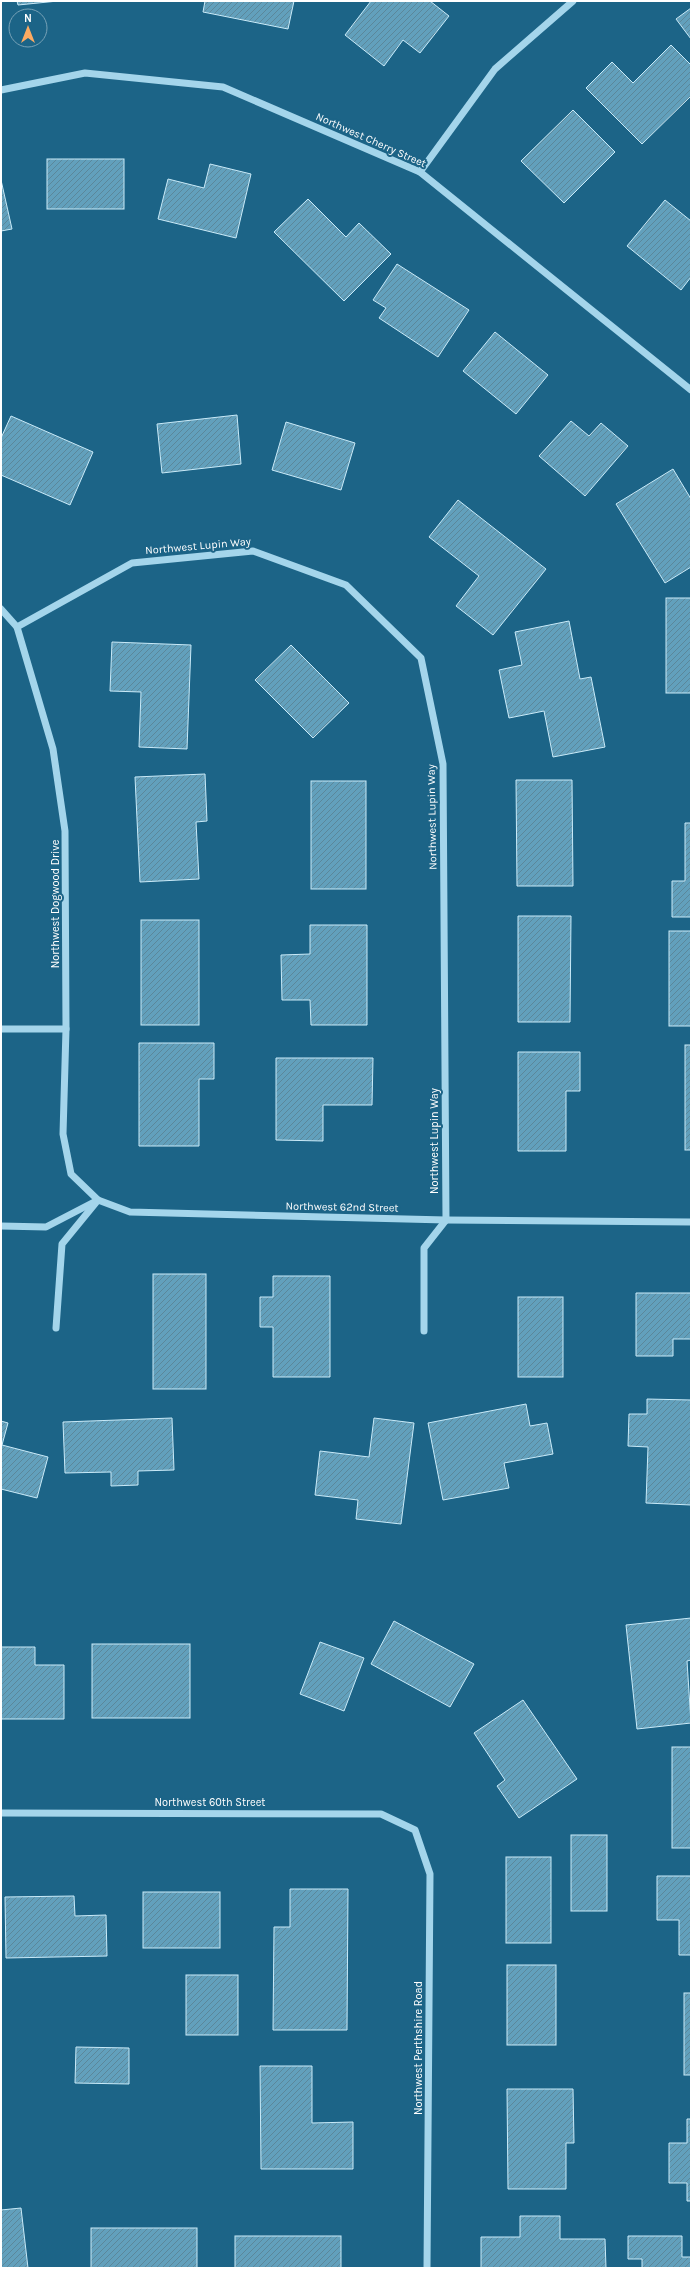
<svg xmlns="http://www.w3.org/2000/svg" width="692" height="2269" font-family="Karla,sans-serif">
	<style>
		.building { fill: url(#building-hatch); stroke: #c9eaf8 }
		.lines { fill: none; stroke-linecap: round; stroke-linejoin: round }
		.minor { stroke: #a4d5eb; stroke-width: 7 }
		.labels { text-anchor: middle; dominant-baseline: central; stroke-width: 4; stroke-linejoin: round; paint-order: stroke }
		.street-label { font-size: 11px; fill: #fff; stroke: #1c6487 }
	</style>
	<defs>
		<pattern id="building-hatch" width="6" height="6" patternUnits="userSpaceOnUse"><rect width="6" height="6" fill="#62a0bc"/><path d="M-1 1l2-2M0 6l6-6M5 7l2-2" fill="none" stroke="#5b879a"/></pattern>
	</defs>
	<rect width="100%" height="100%" fill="#1c6487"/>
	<!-- building -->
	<g class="building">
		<polygon points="17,1 58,1 18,5"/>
		<polygon points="205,1 294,1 288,29 203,12"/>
		<polygon points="371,1 430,1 449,16 420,53 403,40 384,66 345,35"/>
		<polygon points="691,8 691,39 676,19"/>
		<polygon points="671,45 691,65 691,96 642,144 586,88 612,62 633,83"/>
		<polygon points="573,110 615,152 564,203 521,161"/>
		<rect x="47" y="159" width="77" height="50"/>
		<polygon points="210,164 251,174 236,238 158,219 168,179 204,188"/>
		<polygon points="1,180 12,229 1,231"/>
		<polygon points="308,199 346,237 359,223 391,254 344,301 274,232"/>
		<polygon points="665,200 691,221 691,277 681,290 627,246"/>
		<polygon points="397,264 469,310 438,357 379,318 386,308 373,300"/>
		<polygon points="495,332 548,375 516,414 463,371"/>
		<polygon points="237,415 241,464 162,473 157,424"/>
		<polygon points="11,416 93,452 70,505 1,475 1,438"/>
		<polygon points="571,421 589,436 601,423 628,446 585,496 539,456"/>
		<polygon points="286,422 355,443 341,490 272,470"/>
		<polygon points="673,469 691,499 691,567 665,583 616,504"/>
		<polygon points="458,500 546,569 493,635 456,606 479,576 429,537"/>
		<rect x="666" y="598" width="25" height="95"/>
		<polygon points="569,621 580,679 591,677 605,747 553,757 544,711 509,718 499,670 522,665 515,632"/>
		<polygon points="112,642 191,645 187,749 139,747 141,692 110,691"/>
		<polygon points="291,645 349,703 313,738 255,680"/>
		<polygon points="205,774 207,821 196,822 199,879 140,882 135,777"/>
		<polygon points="516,780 572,780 573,886 517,886"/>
		<rect x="311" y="781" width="55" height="108"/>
		<polygon points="685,823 691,823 691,917 672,917 672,881 685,881"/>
		<polygon points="518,916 571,916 570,1022 518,1022"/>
		<rect x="141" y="920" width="58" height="105"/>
		<polygon points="310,925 367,925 367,1025 311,1025 310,1000 282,1000 281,955 310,954"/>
		<rect x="669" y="931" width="22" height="95"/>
		<polygon points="139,1043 214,1043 214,1079 199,1079 199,1146 139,1146"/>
		<rect x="685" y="1045" width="6" height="105"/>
		<polygon points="518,1052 580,1052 580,1091 566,1091 566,1151 518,1151"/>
		<polygon points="276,1058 373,1058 372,1105 323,1105 323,1141 276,1140"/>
		<rect x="153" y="1274" width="53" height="115"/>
		<polygon points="273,1276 330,1276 330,1377 273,1377 273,1327 260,1327 260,1297 273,1297"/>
		<polygon points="636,1293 691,1293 691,1339 673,1339 673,1356 636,1356"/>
		<rect x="518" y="1297" width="45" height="80"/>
		<polygon points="647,1399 691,1400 691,1505 646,1503 648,1447 628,1446 629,1414 647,1414"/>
		<polygon points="526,1404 530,1426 547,1423 553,1454 504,1463 509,1488 443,1500 428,1423"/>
		<polygon points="172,1418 174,1470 138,1471 138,1485 111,1486 111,1472 65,1473 63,1422"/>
		<polygon points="374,1418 414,1423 401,1524 356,1519 358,1500 315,1495 320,1451 369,1457"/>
		<polygon points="1,1421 8,1423 2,1445 48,1457 37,1498 1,1489"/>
		<polygon points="691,1618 691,1660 687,1661 691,1723 637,1729 626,1625"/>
		<polygon points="394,1621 474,1664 450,1707 371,1664"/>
		<polygon points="320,1642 364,1658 344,1711 300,1694"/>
		<rect x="92" y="1644" width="98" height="74"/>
		<polygon points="1,1647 35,1647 35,1665 64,1665 64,1719 1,1719"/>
		<polygon points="523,1700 577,1779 519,1818 497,1786 505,1780 474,1733"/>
		<rect x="672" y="1747" width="19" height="101"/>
		<rect x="571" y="1835" width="36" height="76"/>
		<rect x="506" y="1857" width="45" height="86"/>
		<polygon points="657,1876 691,1876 691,1955 679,1955 679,1920 657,1920"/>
		<polygon points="290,1889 348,1889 347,2030 273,2030 274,1927 290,1927"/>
		<rect x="143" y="1892" width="77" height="56"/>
		<polygon points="74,1896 75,1916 106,1915 107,1956 6,1958 5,1897"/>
		<rect x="507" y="1965" width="49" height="80"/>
		<rect x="186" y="1975" width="52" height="60"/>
		<rect x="684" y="1993" width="7" height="82"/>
		<polygon points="76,2047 129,2048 129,2084 75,2083"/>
		<polygon points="260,2066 312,2066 312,2123 353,2122 353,2169 261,2169"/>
		<polygon points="507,2089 573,2089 574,2143 566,2143 566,2189 508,2189"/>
		<polygon points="687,2119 691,2119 691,2201 687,2201 687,2183 669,2183 669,2143 687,2143"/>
		<polygon points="21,2208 28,2268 1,2268 1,2210"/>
		<polygon points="520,2216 560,2216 560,2239 605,2239 606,2268 481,2268 481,2237 520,2237"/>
		<rect x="91" y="2228" width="106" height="40"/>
		<rect x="235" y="2236" width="106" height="32"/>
		<polygon points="628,2236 682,2236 682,2257 691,2257 691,2268 642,2268 642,2259 628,2259"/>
	</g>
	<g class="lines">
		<!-- minor -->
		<g class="minor">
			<polyline points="1,90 85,73 223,87 420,172 691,390"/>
			<polyline points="420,172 495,69 573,1"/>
			<polyline points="1,609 17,627 53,749 65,831 66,1029 63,1134 71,1174 98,1200 62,1244 56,1328"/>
			<polyline points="17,627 132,563 253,551 346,585 421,658 443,764 446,1220 424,1248 424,1331"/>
			<polyline points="1,1029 66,1029"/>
			<polyline points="1,1226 46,1227 98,1200 130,1212 446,1220 691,1222"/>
			<polyline points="1,1813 381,1814 415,1830 430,1874 427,2268"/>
		</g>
	</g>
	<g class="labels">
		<!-- street labels -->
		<g class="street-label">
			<text transform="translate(371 140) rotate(24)">Northwest Cherry Street</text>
			<text transform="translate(198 546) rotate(-5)">Northwest Lupin Way</text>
			<text transform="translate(432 817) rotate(-91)">Northwest Lupin Way</text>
			<text transform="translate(55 904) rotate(-90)">Northwest Dogwood Drive</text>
			<text transform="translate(434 1141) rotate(-90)">Northwest Lupin Way</text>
			<text transform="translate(342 1207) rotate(1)">Northwest 62nd Street</text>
			<text x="210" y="1802">Northwest 60th Street</text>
			<text transform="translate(418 2048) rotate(-90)">Northwest Perthshire Road</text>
		</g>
	</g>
	<!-- border -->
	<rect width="692" height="2269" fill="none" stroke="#ffffff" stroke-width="4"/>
	<!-- north arrow -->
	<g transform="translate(28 28)"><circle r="19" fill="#1c6487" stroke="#77a2b7"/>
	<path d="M0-3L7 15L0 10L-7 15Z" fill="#fcaa62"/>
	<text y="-6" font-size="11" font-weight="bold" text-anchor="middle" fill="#ffffff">N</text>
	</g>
</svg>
